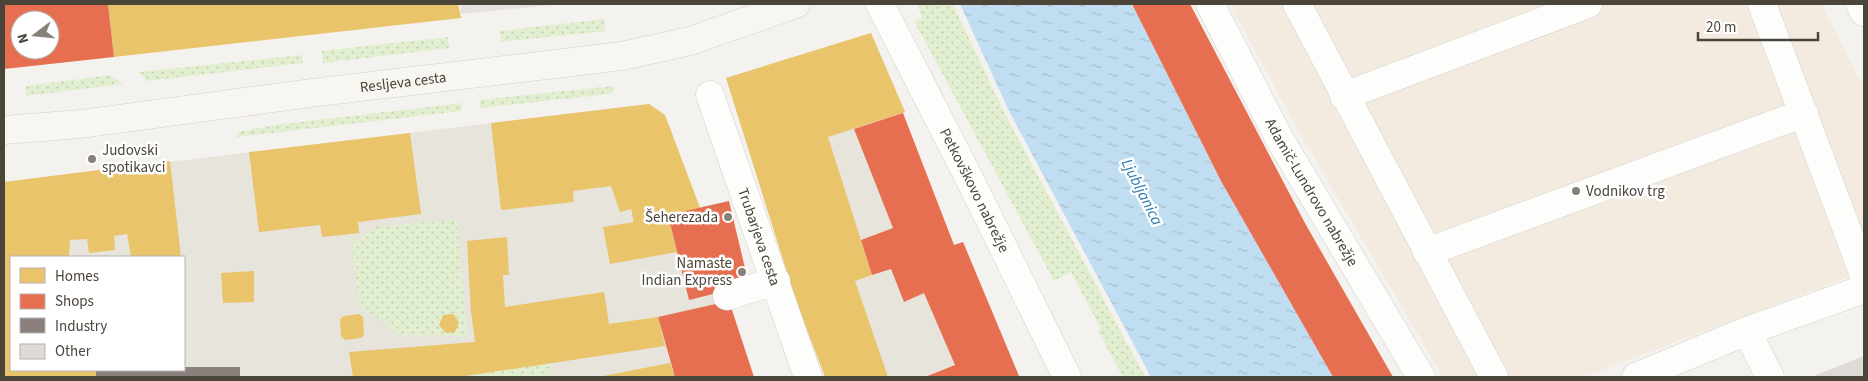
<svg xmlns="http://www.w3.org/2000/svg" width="1868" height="381" font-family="'Source Sans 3',sans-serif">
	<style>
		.residential { fill: #e7e4dc; fill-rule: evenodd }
		.commercial { fill: #f3ebdf }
		.grass { fill: url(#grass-dots) }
		.parking { fill: #e6e3df }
		.water { fill: url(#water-ripples) }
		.homes { fill: #e9c46a }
		.shops { fill: #e76f51; fill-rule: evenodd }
		.industry { fill: #8a817c }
		.building { fill: #dedbd6 }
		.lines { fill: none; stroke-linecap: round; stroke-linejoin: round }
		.pedestrian-casing { stroke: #d2d0cb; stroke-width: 29 }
		.minor-casing { stroke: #d2d0cb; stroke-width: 29 }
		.secondary-casing { stroke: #d3cfc5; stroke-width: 29 }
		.pedestrian { stroke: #fdfdfc; stroke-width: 28 }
		.minor { stroke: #fdfdfc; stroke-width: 28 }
		.secondary { stroke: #f7f6f1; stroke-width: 28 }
		.poi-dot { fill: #868178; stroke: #fff; stroke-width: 2 }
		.labels { text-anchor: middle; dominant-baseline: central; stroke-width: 5; stroke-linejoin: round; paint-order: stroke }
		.street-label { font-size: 15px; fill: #4b4439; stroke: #fff }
		.poi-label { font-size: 15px; fill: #4b4439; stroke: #fff; text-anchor: start }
		.water-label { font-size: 16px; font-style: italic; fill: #2e7ab2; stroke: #fff }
	</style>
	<defs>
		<pattern id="grass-dots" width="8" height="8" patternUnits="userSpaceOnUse" patternTransform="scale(1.25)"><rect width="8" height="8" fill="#e1eecf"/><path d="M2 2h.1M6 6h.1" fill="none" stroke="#c3cdb2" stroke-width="1.8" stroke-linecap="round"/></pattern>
		<pattern id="water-ripples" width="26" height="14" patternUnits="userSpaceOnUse" patternTransform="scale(1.25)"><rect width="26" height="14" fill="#c0ddf1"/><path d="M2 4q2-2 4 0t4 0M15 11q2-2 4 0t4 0" fill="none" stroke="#a6bfcf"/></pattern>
	</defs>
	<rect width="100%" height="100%" fill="#f4f2ee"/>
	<!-- residential -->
	<g class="residential">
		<polygon points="871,33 905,112 903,114 954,245 963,242 1019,377 825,377 796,301 726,78"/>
		<path d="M649 104 665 115 700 207 729 201 749 285 729 301 754 377H4V182ZM11 257H184V370H11Z"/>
	</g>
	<!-- commercial -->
	<polygon class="commercial" points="1230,4 1821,4 1864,88 1864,271 1583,377 1443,377 1297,128"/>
	<!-- grass -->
	<g class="grass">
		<polygon points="917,4 953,4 1004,112 1145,377 1123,377 1098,331 1101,329 1071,272 1054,281 914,21 922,17"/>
		<polygon points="604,19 605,31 501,42 500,31"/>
		<polygon points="448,37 449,48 323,63 322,51"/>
		<polygon points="302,55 303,63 147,81 138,72"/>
		<polygon points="110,75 123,84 26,96 26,86"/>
		<polygon points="613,86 614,90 610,94 480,108 480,100"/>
		<polygon points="462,103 462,111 236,137 238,132 274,125"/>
		<polygon points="457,219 467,336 400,335 359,304 352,245 375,227"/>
		<polygon points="550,363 552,377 459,377"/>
	</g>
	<!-- parking -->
	<polygon class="parking" points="460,4 562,4 461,14"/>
	<!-- water -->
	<polygon class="water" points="960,4 1132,4 1221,181 1333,377 1151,377 1008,109"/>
	<!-- homes -->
	<g class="homes">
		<polygon points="108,4 458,4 461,18 114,57"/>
		<polygon points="871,33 905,112 828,137 872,275 855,281 888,377 825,377 796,301 726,78"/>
		<polygon points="649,104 665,115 700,208 668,215 677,252 610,264 603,227 634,222 631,209 620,212 611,186 573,191 574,202 501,210 491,123"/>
		<polygon points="410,133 421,214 358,222 359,233 341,235 322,237 320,225 259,232 249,152"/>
		<polygon points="170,161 181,257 131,257 127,234 114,236 115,250 89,253 87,239 70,240 69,257 11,257 11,370 96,370 96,377 4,377 4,182"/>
		<polygon points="507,237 509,275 503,275 505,307 604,292 609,324 658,317 665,346 459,377 353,377 349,352 475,342 471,312 467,241"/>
		<polygon points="254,271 254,302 223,303 221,273"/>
		<polygon points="359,314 363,317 364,335 361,338 345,340 341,336 340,319 344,316"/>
		<polygon points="453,314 459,322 455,332 446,333 439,325 443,315"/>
		<polygon points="670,363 675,377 603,377 603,376"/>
	</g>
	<!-- shops -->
	<g class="shops">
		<path d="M4 4H108L114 57 4 69ZM20 20H50V50H20Z"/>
		<polygon points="1132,4 1190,4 1306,225 1393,377 1333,377 1221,181"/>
		<polygon points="903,113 954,245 963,242 1019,376 925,377 955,365 924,293 904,302 891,269 872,275 861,240 893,228 854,129"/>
		<polygon points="729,201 749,285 689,300 668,215"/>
		<polygon points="729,301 754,377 675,377 658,317"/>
	</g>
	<!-- industry -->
	<polygon class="industry" points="184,367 240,367 240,377 96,377 96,370 184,370"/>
	<!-- building -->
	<polygon class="building" points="1864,356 1864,377 1811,377"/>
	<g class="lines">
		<!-- pedestrian casing -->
		<g class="pedestrian-casing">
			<g id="pedestrian">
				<path id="s1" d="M880 4 972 184 1067 377"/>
				<path id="s2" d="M1210 4 1279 138 1421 377"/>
				<polyline points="1762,4 1864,275"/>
				<path id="s3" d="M710 95 808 377"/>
				<polyline points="1344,96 1588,4"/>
				<polyline points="1427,252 1804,113"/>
				<polyline points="727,296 776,281"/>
				<polyline points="1747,331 1770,377"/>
				<polyline points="1636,377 1747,331 1864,289"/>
			</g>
		</g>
		<!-- minor casing -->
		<g class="minor-casing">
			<g id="minor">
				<polyline points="1297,4 1494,377"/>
				<polyline points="1860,4 1864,12"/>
			</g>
		</g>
		<!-- secondary casing -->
		<g class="secondary-casing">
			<g id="secondary">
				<path id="s4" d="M4 130 81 124 311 93 622 56 690 41 796 4"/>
			</g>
		</g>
		<!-- pedestrian -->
		<use href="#pedestrian" class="pedestrian"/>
		<!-- minor -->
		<use href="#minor" class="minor"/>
		<!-- secondary -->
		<use href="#secondary" class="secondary"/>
	</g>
	<!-- markers -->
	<g class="poi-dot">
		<circle cx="92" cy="159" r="5"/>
		<circle cx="1576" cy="191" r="5"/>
		<circle cx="728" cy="217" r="5"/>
		<circle cx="742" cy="272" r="5"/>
	</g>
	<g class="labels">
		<!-- street labels -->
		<g class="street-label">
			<text stroke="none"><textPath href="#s4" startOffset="402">Resljeva cesta</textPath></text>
			<text stroke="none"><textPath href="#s1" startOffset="209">Petkovškovo nabrežje</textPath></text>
			<text stroke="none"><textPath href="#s2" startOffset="214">Adamič-Lundrovo nabrežje</textPath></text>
			<text stroke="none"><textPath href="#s3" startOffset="150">Trubarjeva cesta</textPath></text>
		</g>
		<!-- poi labels -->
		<g class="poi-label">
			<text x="102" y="150">Judovski<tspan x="102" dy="17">spotikavci</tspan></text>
			<text x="1586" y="191">Vodnikov trg</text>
			<text x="718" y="217" text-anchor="end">Šeherezada</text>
			<text x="732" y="263" text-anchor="end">Namaste<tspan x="732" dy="17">Indian Express</tspan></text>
		</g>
		<!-- water labels -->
		<g class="water-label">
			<text transform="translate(1142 192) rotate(63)">Ljubljanica</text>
		</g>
	</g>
	<!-- border -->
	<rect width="1868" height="381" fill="none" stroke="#4b4439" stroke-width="10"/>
	<!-- legend -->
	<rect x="10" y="256" width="175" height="115" fill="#ffffff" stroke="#b7b4b0"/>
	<rect x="20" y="268" width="25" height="15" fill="#e9c46a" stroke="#b7b4b0"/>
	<text x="55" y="281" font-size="15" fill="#4b4439">Homes</text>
	<rect x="20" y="294" width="25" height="15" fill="#e76f51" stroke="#b7b4b0"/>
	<text x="55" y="306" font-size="15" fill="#4b4439">Shops</text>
	<rect x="20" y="318" width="25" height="15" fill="#8a817c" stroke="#b7b4b0"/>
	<text x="55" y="331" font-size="15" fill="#4b4439">Industry</text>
	<rect x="20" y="344" width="25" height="15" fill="#dedbd6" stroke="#b7b4b0"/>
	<text x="55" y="356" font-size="15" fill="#4b4439">Other</text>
	<!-- north arrow -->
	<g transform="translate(35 35) rotate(254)"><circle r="24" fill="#ffffff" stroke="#b7b4b0"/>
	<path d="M0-4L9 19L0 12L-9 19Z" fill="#868178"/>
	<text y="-8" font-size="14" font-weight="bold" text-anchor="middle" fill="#4b4439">N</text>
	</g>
	<!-- scale -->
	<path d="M1698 32v8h120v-8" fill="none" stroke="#4b4439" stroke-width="2.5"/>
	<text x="1706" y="32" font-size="15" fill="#4b4439" stroke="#ffffff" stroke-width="4" paint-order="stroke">20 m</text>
</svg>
